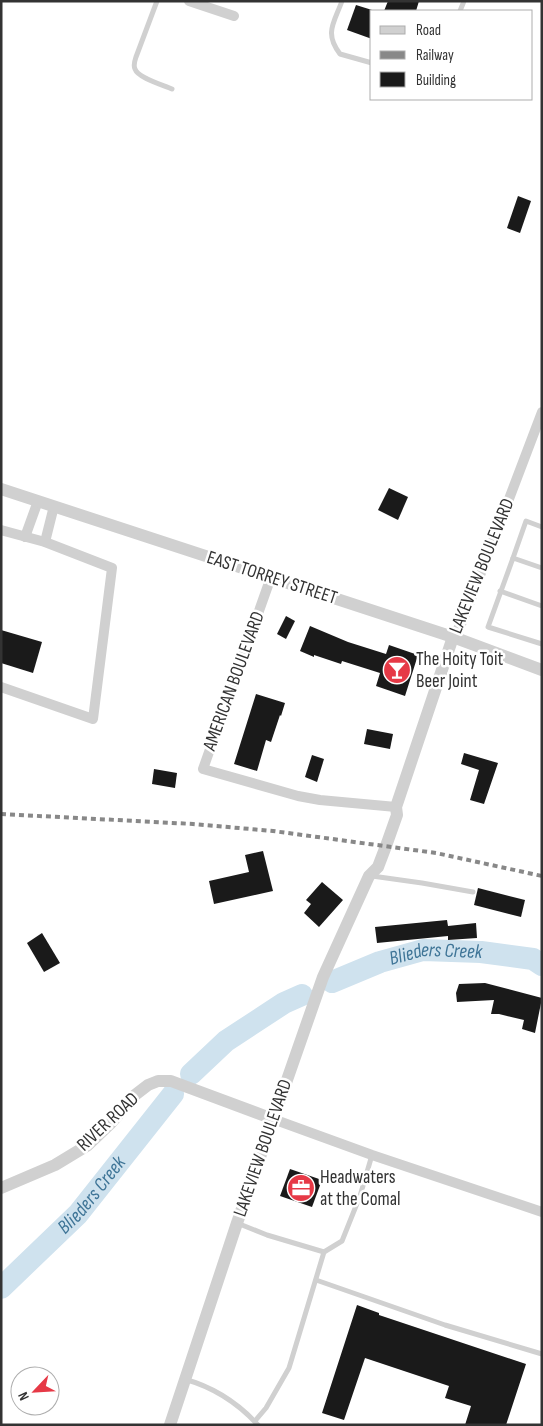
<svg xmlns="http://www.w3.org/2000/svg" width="543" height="1426" font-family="'Sofia Sans Condensed',sans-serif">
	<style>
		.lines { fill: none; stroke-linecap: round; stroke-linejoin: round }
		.river { stroke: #cfe2ee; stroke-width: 22 }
		.building { fill: #1a1a1a }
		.service { stroke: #d0d0d0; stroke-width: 5 }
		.minor { stroke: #d0d0d0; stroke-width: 10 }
		.tertiary { stroke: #d0d0d0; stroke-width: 12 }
		.rail { stroke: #888; stroke-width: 4; stroke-dasharray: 5 4; stroke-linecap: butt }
		.labels { text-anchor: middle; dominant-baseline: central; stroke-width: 5; stroke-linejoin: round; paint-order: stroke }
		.street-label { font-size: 19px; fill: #333; stroke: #fff }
		.poi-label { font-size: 19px; fill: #333; stroke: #fff; text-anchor: start }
		.water-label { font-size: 20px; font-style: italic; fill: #3f7597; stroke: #fff }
	</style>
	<rect width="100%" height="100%" fill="#fff"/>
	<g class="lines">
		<!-- river -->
		<g class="river">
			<path id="s1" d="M332 982 380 962 423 950 481 952 533 959 542 965"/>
			<polyline points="191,1074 226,1041 284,1003 302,995"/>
			<path id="s2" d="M1 1288 78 1214 173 1094"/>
		</g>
	</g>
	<!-- building -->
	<g class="building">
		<polygon points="388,1 419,1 416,11 384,11"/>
		<polygon points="356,5 372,10 372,39 347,30"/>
		<polygon points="518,196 531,201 520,233 507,228"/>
		<polygon points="389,488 408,497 398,520 378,510"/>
		<polygon points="286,616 295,621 286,639 277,634"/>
		<polygon points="310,626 348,642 386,654 389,645 418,655 405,696 376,686 380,673 342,661 341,664 314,655 314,657 300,651"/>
		<polygon points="1,630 42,642 33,673 1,663"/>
		<polygon points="256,694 285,703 281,716 280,715 271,742 266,740 257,771 234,764"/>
		<polygon points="367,729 393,734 390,749 364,744"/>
		<polygon points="464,753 498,763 484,804 470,800 479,770 461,764"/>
		<polygon points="312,755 324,759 317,782 305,777"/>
		<polygon points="154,769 177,773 175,788 152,784"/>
		<polygon points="263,851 273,891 214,904 209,881 249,872 245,855"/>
		<polygon points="322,882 343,900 319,927 304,913 311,904 306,900"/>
		<polygon points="478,888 525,900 521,917 474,905"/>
		<polygon points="447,920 448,926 476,923 477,938 448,940 448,936 377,943 375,927"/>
		<polygon points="42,933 60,963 44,972 27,943"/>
		<polygon points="485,983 542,998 535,1033 522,1029 524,1020 499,1014 491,1014 494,1000 457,1002 456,993 459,984"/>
		<polygon points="290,1169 322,1180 312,1207 280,1196"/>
		<polygon points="357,1305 379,1313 379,1315 526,1364 506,1425 465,1425 471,1406 445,1398 449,1386 365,1358 344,1420 322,1413"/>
	</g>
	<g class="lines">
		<!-- service -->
		<g class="service">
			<path d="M157 1 136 57C135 60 133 65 135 69 138 78 163 85 172 89"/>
			<path d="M342 1C334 23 324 33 340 54L372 63"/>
			<polyline points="460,11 464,1"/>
			<polyline points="513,558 526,521 542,527"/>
			<polyline points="542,568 513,558 488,627 542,644"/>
			<polyline points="500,591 542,606"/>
			<polyline points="372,876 422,883 473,892"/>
			<polyline points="237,1223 267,1235 324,1252 342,1241 360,1196 372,1155"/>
			<polyline points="316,1280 445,1325 542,1354"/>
			<path d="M184 1379C213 1387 238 1403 258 1425"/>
			<polyline points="255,1421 266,1408 289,1368 324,1252"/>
		</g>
		<!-- minor -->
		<g class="minor">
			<polyline points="189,1 234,16"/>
			<polyline points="1,530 45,542 112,568 93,719 1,687"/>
			<polyline points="25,537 38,501"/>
			<polyline points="45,542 54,506"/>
			<polyline points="271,577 203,769 298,796 320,800 396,807"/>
			<polyline points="453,637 462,622 468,607 542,412"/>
			<polyline points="273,1119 372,1155 542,1212"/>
		</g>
		<!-- tertiary -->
		<g class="tertiary">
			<polyline points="1,489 453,637 542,670"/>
			<polyline points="1,1188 55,1165 88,1145 110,1124 135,1095 148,1085 158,1081 171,1081 273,1119"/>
			<polyline points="170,1425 237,1223 323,977 369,876 378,867 386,846 397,815 396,807 453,637"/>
		</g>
		<!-- rail -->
		<polyline class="rail" points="1,814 193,824 273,831 436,853 542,876"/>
	</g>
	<!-- icons -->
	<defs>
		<g id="bar-disc" transform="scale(1.4375)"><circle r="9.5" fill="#e63946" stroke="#fff"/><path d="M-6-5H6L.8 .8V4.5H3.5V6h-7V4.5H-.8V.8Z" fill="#fff"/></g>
		<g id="office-disc" transform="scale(1.4375)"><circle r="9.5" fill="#e63946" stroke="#fff"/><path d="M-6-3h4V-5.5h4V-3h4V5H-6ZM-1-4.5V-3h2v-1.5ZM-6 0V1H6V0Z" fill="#fff"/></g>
	</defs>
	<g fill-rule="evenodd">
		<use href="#bar-disc" x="397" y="670"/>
		<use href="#office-disc" x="301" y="1188"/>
	</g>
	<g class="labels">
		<!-- street labels -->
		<g class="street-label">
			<text transform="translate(482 566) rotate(-68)">LAKEVIEW BOULEVARD</text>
			<text transform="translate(272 578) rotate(18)">EAST TORREY STREET</text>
			<text transform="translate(234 681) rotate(-70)">AMERICAN BOULEVARD</text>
			<text transform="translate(108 1122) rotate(-43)">RIVER ROAD</text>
			<text transform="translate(263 1148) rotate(-71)">LAKEVIEW BOULEVARD</text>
		</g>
		<!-- poi labels -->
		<g class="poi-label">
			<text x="416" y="659">The Hoity Toit<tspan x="416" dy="22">Beer Joint</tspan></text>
			<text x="320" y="1177">Headwaters<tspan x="320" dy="22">at the Comal</tspan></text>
		</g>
		<!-- water labels -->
		<g class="water-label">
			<text stroke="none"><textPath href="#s1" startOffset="109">Blieders Creek</textPath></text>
			<text stroke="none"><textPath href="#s2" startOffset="130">Blieders Creek</textPath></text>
		</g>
	</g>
	<!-- border -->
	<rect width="543" height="1426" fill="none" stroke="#333333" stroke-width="5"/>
	<!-- legend -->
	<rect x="370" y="10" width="162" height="90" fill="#ffffff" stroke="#adadad"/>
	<rect x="380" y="26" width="25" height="8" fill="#d0d0d0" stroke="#adadad"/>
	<text x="416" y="35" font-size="15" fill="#333333">Road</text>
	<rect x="380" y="51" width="25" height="8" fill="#888888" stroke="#adadad"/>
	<text x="416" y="60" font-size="15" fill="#333333">Railway</text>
	<rect x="380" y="72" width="25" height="15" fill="#1a1a1a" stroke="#adadad"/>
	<text x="416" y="85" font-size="15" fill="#333333">Building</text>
	<!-- north arrow -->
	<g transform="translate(35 1391) rotate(245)"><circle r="24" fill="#ffffff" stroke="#adadad"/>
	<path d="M0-4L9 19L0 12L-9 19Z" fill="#e63946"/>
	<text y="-8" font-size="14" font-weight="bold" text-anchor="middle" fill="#333333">N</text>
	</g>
</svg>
